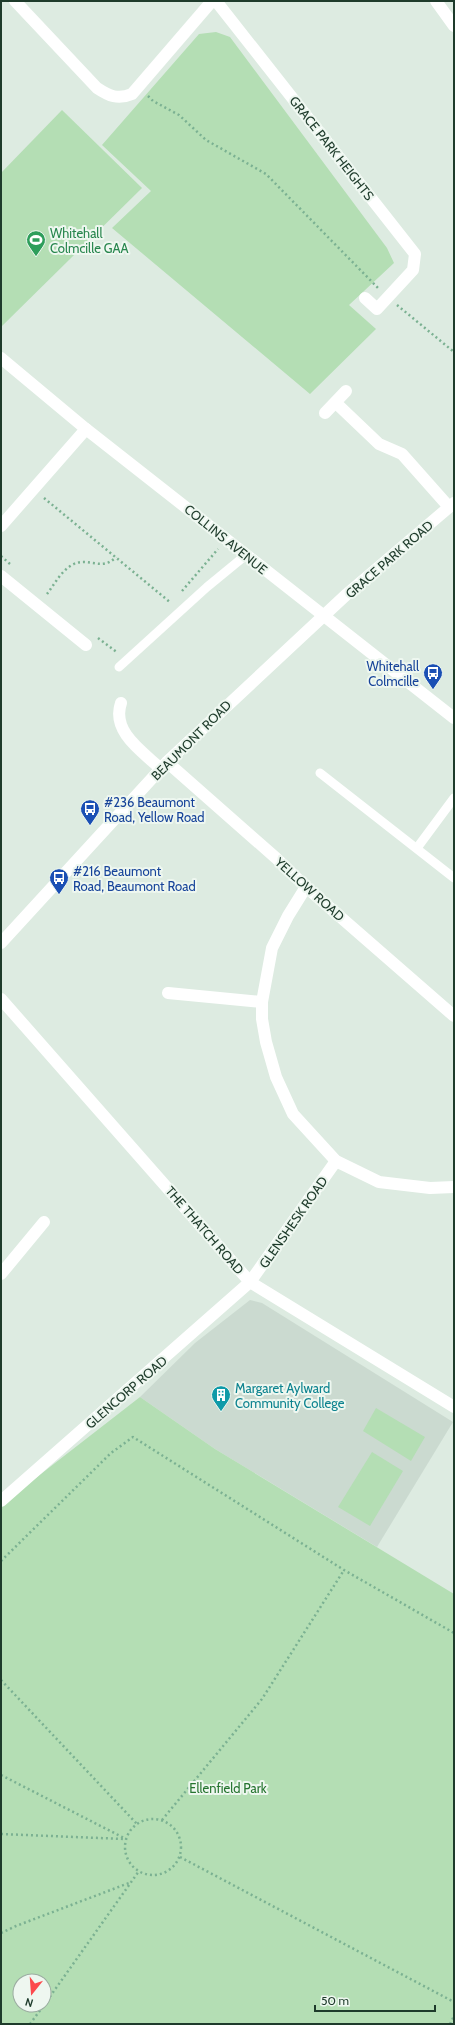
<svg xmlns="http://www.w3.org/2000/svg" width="455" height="2025" font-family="Cabin,sans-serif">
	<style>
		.built { fill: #cbdad0 }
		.green { fill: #b4deb4; fill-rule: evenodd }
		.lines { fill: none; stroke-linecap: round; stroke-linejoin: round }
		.path { stroke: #7bb192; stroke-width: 2.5; stroke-dasharray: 2 3; stroke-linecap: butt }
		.service { stroke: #fff; stroke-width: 9 }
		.minor { stroke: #fff; stroke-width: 12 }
		.tertiary { stroke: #fff; stroke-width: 12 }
		.secondary { stroke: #fff; stroke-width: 12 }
		.labels { text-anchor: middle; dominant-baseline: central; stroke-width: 4; stroke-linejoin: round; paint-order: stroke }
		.street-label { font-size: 13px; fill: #1e3b2b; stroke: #eef7f0 }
		.leisure-label { font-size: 13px; fill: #27864d; stroke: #eef7f0; text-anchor: start }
		.transit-label { font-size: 13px; fill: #164399; stroke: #eef7f0; text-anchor: start }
		.culture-label { font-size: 13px; fill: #0d838f; stroke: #eef7f0; text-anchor: start }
		.park-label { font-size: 13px; fill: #25742f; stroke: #eef7f0 }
	</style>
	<rect width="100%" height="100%" fill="#ddebe1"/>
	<!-- built -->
	<polygon class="built" points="250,1300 262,1303 453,1422 377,1547 215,1449 140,1397 195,1343"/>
	<!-- green -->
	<g class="green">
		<polygon points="216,32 230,37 387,248 394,263 349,305 376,329 310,394 112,228 151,191 102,145 199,34"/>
		<polygon points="62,110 142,188 1,327 1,173"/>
		<path d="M140 1397 215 1449 454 1594V2024H1V1505ZM20 1981H44V2005H20Z"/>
		<polygon points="376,1408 425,1437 411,1461 363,1431"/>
		<polygon points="372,1452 403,1471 370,1526 338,1507"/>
	</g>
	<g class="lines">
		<!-- path -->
		<g class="path">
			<polyline points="148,96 153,101 179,115 206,140 266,174 379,289"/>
			<polyline points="397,305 454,352"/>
			<polyline points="44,498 171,603"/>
			<polyline points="1,556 10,564"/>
			<polyline points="182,591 218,549"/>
			<path d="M47 594C54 585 61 571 72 565 87 556 102 572 116 557"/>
			<polyline points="98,638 118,653"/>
			<polyline points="1,1561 111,1453 133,1437 344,1570 454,1633"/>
			<polyline points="1,1680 137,1824"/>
			<polyline points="1,1775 126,1839"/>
			<circle cx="153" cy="1847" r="28"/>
			<polyline points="162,1820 262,1699 344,1570"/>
			<polyline points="1,1834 124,1839"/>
			<polyline points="180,1857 454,2002"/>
			<polyline points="1,1933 16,1926 129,1883"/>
			<polyline points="44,2005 139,1871"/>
			<polyline points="30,2024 44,2005"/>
			<polyline points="450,2024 454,2016"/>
		</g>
		<!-- service -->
		<g class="service">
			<polyline points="119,667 207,587 246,555"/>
			<polyline points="320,773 454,878"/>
			<polyline points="417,848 454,798"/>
		</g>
		<!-- minor -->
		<g class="minor">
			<path d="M15 1 97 88C109 96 118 100 132 94L212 1"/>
			<polyline points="216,1 415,254 413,270 377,309 365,298"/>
			<polyline points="436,1 454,26"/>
			<polyline points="336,403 379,444 402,454 449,507"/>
			<polyline points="325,413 346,391"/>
			<polyline points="1,526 86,429"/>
			<polyline points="1,576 86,645"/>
			<path d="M121 703C111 732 143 752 161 769"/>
			<polyline points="167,762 276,858 306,887 454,1016"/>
			<polyline points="306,887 288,916 272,948 262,1002 262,1019 266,1042 276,1077 293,1114 336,1161 379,1182 430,1188 454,1187"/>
			<polyline points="168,993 262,1002"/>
			<polyline points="1,999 250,1282 454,1407"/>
			<polyline points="1,1274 44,1222"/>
			<polyline points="1,1501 250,1282 336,1161"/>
		</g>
		<!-- tertiary -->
		<polyline class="tertiary" points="1,943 167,762 347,594 454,503"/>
		<!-- secondary -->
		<polyline class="secondary" points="1,358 86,429 454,718"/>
	</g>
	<!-- icons -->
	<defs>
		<g id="stadium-pin" transform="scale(1)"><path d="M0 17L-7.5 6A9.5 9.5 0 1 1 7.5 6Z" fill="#2e9e5b" stroke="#eef7f0"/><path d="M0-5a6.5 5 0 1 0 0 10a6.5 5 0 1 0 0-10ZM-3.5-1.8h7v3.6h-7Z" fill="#fff"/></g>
		<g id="bus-pin" transform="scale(1)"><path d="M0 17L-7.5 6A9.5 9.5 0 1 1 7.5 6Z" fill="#1a4fb4" stroke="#eef7f0"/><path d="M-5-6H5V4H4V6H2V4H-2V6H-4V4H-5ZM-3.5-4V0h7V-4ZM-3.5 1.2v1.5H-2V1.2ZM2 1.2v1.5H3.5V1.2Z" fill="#fff"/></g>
		<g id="building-pin" transform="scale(1)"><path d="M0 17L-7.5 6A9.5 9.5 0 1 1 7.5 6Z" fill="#0f9aa8" stroke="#eef7f0"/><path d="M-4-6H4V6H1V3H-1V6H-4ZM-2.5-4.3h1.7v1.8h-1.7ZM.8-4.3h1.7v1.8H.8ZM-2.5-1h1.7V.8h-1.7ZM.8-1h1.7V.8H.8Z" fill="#fff"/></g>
	</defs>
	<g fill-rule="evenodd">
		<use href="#stadium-pin" x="36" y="240"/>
		<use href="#bus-pin" x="433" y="673"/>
		<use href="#bus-pin" x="90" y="809"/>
		<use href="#bus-pin" x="59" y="878"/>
		<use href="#building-pin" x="221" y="1395"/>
	</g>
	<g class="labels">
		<!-- street labels -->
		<g class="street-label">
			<text transform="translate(332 148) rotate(52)">GRACE PARK HEIGHTS</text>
			<text transform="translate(226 539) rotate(39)">COLLINS AVENUE</text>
			<text transform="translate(389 559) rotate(-41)">GRACE PARK ROAD</text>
			<text transform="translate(191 740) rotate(-45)">BEAUMONT ROAD</text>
			<text transform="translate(310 889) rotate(42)">YELLOW ROAD</text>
			<text transform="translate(293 1222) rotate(-55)">GLENSHESK ROAD</text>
			<text transform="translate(205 1230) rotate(49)">THE THATCH ROAD</text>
			<text transform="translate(126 1392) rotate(-41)">GLENCORP ROAD</text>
		</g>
		<!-- leisure labels -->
		<g class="leisure-label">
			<text x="50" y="233">Whitehall<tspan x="50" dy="15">Colmcille GAA</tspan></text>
		</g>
		<!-- transit labels -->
		<g class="transit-label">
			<text x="419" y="666" text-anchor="end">Whitehall<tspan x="419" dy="15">Colmcille</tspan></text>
			<text x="104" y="802">#236 Beaumont<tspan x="104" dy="15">Road, Yellow Road</tspan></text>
			<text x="73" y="871">#216 Beaumont<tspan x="73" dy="15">Road, Beaumont Road</tspan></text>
		</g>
		<!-- culture labels -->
		<g class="culture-label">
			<text x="235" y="1388">Margaret Aylward<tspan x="235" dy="15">Community College</tspan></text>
		</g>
		<!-- park labels -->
		<g class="park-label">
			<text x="228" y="1788">Ellenfield Park</text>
		</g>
	</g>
	<!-- border -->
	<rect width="455" height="2025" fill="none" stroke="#1e3b2b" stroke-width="4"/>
	<!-- north arrow -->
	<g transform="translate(32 1993) rotate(197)"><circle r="19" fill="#eef7f0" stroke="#9baca1"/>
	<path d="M0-3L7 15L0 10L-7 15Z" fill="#fc4a4d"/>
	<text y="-6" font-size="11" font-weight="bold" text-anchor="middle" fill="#1e3b2b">N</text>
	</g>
	<!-- scale -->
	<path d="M315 2005v6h120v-6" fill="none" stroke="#1e3b2b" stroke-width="2"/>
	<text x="321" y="2005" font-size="12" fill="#1e3b2b" stroke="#eef7f0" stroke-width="3" paint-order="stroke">50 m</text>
</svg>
